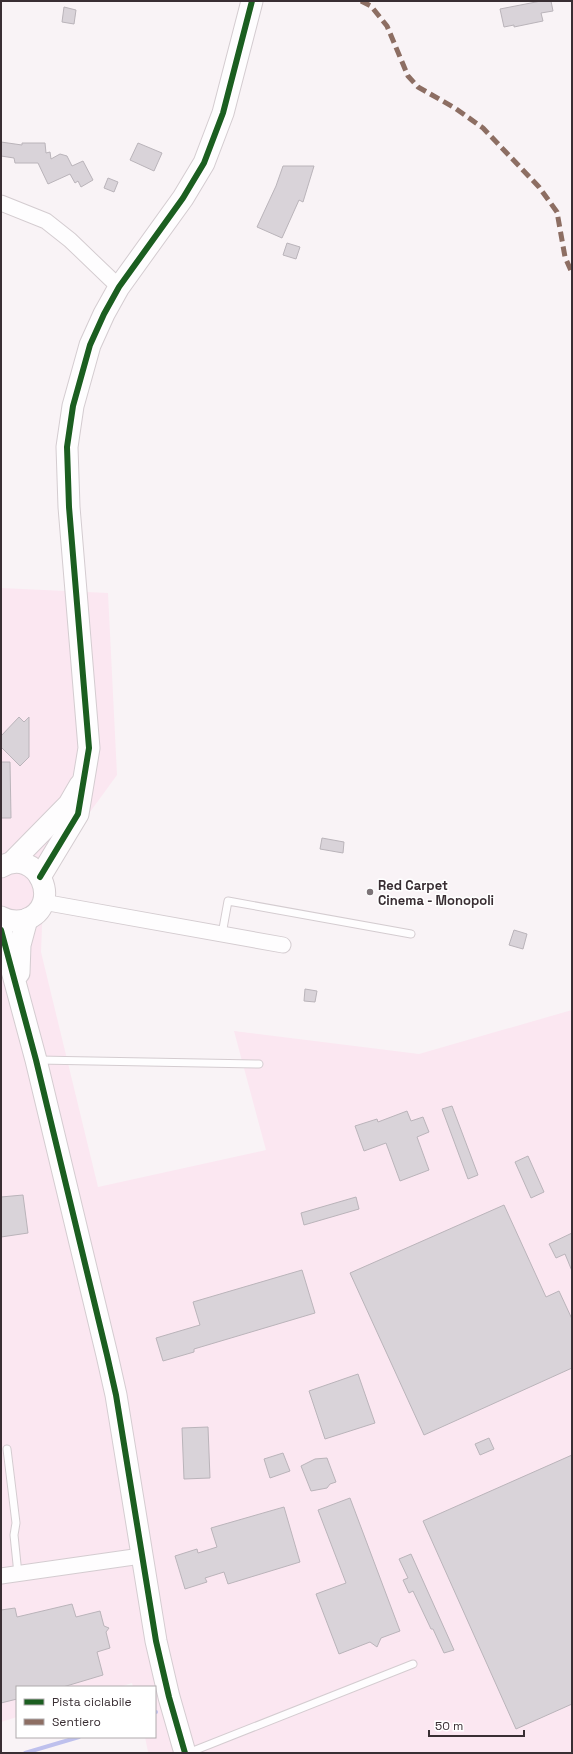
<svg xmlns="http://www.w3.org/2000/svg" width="573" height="1754" font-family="'Space Grotesk',sans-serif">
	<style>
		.built { fill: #fbe7f1 }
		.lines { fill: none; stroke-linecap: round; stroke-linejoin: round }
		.stream { stroke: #bec0ed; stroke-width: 4 }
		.building { fill: #d9d3d9; stroke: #bab4ba }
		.lane-casing { stroke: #d4ccd0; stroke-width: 9 }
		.street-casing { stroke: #d4ccd0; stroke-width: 17 }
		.secondary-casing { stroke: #d4ccd0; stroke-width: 23 }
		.lane { stroke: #fefdfe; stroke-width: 7 }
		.street { stroke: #fefdfe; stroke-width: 15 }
		.secondary { stroke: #fefdfe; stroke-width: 21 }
		.quiet { stroke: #8d6e63; stroke-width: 5; stroke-dasharray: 10 5; stroke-linecap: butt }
		.cycleway-casing { stroke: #fff; stroke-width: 8 }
		.cycleway { stroke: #1b5e20; stroke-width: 6 }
		.poi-dot { fill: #7c7377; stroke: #fff; stroke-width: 1.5 }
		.labels { text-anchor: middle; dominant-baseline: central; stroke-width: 3; stroke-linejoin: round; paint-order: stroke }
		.poi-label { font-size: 13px; font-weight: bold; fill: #392e33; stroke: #fff; text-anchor: start }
	</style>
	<rect width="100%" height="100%" fill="#f9f3f6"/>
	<!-- built -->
	<polygon class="built" points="1,588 108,593 117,775 44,875 41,952 98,1187 266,1150 234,1031 419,1054 572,1010 572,1753 147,1753 148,1752 145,1737 155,1737 155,1687 133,1687 132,1683 119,1687 17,1687 17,1717 1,1722"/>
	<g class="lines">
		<!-- stream -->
		<g class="stream">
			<polyline points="155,1712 156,1712"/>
			<polyline points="25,1753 79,1737"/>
		</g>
	</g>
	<!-- building -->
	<g class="building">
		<polygon points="541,1 551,1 553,11 541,13 543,21 514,27 514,25 504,27 500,9"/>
		<polygon points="64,7 76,10 74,24 62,22"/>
		<polygon points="1,142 22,145 22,143 45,143 46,153 50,152 51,159 60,154 67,156 72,166 83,161 93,180 81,187 78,181 75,183 70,174 48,184 38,163 15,163 14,158 1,156"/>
		<polygon points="138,143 162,153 154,171 130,160"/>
		<polygon points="283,166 314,166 303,202 299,200 282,238 257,227 276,186"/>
		<polygon points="108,178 118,182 114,192 104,188"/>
		<polygon points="287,243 300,247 296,259 283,255"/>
		<polygon points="19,717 24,722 29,717 29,757 20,766 1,747 1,736"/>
		<polygon points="1,762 10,762 11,818 1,818"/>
		<polygon points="322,838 344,842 343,853 320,849"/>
		<polygon points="514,930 527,934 523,949 509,945"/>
		<polygon points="305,989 317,991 315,1002 304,1001"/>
		<polygon points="452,1106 478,1175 468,1179 442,1109"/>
		<polygon points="407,1111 411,1121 423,1117 429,1132 417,1137 429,1170 400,1181 386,1143 364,1151 355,1126 377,1119 378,1122"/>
		<polygon points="528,1156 544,1192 531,1198 515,1162"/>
		<polygon points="23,1195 28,1233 1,1237 1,1197"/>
		<polygon points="356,1197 359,1209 304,1225 301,1213"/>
		<polygon points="504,1205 546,1297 559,1291 572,1319 572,1368 424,1435 350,1273"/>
		<polygon points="572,1233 572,1271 565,1254 556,1258 549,1244"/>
		<polygon points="302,1270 315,1313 194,1349 194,1352 163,1361 156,1338 200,1325 193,1302"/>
		<polygon points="358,1374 375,1423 325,1439 309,1391"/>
		<polygon points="208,1427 210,1478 184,1479 182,1428"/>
		<polygon points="489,1438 494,1449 480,1455 475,1444"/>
		<polygon points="283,1453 290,1471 270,1478 264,1459"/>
		<polygon points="572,1455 572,1704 516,1729 423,1521"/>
		<polygon points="327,1458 336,1482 330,1484 327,1488 311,1491 301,1466 315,1459"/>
		<polygon points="350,1498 400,1631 381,1638 377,1647 370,1642 339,1654 316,1594 346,1583 318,1510"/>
		<polygon points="284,1507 300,1562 228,1584 224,1572 205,1578 207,1582 185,1589 175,1556 197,1549 198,1553 217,1547 211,1528"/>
		<polygon points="411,1554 454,1650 444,1653 433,1629 431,1629 413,1591 409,1593 403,1580 408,1578 399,1559"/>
		<polygon points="72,1604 76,1617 100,1611 104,1626 109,1628 106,1632 110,1648 97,1652 103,1675 63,1687 17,1687 17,1699 1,1703 1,1610 15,1608 17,1617"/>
	</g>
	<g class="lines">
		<!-- lane casing -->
		<g class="lane-casing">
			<g id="lane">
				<polyline points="222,934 228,901 411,934"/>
				<polyline points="38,1060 259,1064"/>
				<polyline points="7,1449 16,1523 14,1535 18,1574"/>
				<polyline points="188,1753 413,1664"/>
			</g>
		</g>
		<!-- street casing -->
		<g class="street-casing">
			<g id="street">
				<polyline points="1,203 46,221 70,240 119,287"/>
				<polyline points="43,902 283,945"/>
				<polyline points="1,1576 141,1556"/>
			</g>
		</g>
		<!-- secondary casing -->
		<g class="secondary-casing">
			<g id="secondary">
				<polyline points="12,862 69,804 80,785"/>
				<path d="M1 867C37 845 65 906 25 920 16 922 8 921 1 917"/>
				<polyline points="40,877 78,814 89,748 69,507 67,447 73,406 90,345 104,314 119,287 183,198 204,163 223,113 252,1"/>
				<polyline points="1,930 36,1060 107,1355 116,1395 156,1641 169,1697 185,1753"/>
				<polyline points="19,973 20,945 27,919"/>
			</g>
		</g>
		<!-- lane -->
		<use href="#lane" class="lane"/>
		<!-- street -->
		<use href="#street" class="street"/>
		<!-- secondary -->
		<use href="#secondary" class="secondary"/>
		<!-- quiet -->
		<polyline class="quiet" points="361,1 371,6 387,26 408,76 418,87 455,108 483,128 539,187 557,212 565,257 572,273"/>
		<!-- cycleway casing -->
		<g class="cycleway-casing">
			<g id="cycleway">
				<polyline points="40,877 78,814 89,748 69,507 67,447 73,406 90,345 104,314 119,287 183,198 204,163 223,113 252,1"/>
				<polyline points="1,930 36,1060 107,1355 116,1395 156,1641 169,1697 185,1753"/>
			</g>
		</g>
		<!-- cycleway -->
		<use href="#cycleway" class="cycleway"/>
	</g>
	<!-- markers -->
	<circle class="poi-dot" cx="370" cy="892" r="4"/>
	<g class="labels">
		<!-- poi labels -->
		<g class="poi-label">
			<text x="378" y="885">Red Carpet<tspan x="378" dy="15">Cinema - Monopoli</tspan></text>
		</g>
	</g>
	<!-- border -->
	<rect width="573" height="1754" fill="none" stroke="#392e33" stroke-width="4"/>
	<!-- legend -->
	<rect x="16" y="1686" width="140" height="52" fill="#ffffff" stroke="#b0abad"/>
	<rect x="24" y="1699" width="20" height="6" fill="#1b5e20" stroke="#b0abad"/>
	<text x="52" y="1706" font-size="12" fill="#392e33">Pista ciclabile</text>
	<rect x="24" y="1719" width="20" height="6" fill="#8d6e63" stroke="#b0abad"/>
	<text x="52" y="1726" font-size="12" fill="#392e33">Sentiero</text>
	<!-- scale -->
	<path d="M429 1730v6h95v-6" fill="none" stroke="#392e33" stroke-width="2"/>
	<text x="435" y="1730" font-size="12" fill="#392e33" stroke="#ffffff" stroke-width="3" paint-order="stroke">50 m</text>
</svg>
